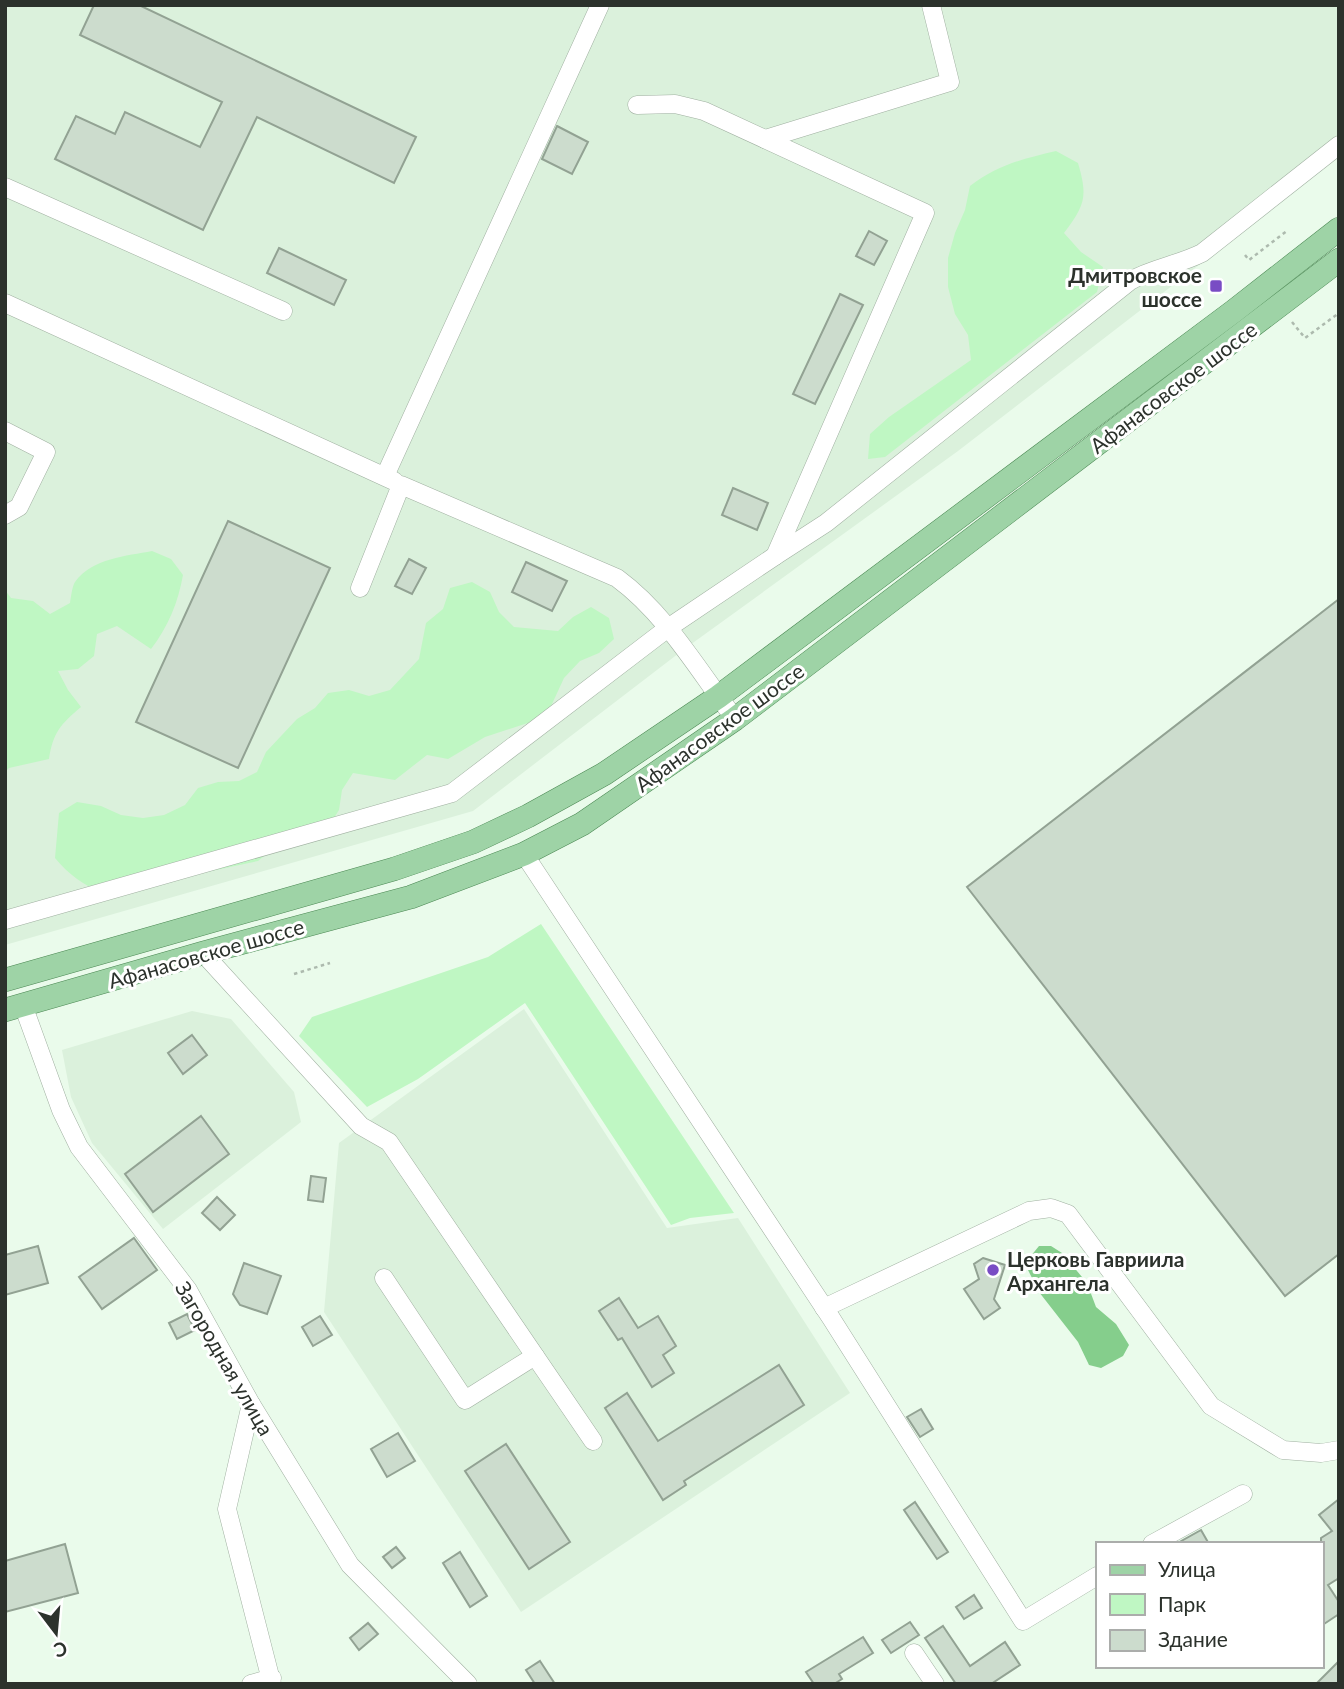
<svg xmlns="http://www.w3.org/2000/svg" width="1344" height="1689" font-family="Lato,sans-serif">
	<style>
		.built { fill: #dbf1dc }
		.green { fill: #bff7c3 }
		.water { fill: #85ce8c }
		.building { fill: #ccdccd; stroke: #92a293; stroke-width: 2 }
		.lines { fill: none; stroke-linecap: round; stroke-linejoin: round }
		.minor-casing { stroke: #a0b0a1; stroke-width: 19 }
		.major-casing { stroke: #4c8854; stroke-width: 24 }
		.path { stroke: #adbaae; stroke-width: 2.5; stroke-dasharray: 3.5 3.5; stroke-linecap: butt }
		.minor { stroke: #fff; stroke-width: 18 }
		.major { stroke: #9ed3a6; stroke-width: 23 }
		.poi-dot { fill: #794cc4; stroke: #fff; stroke-width: 2.5 }
		.labels { text-anchor: middle; dominant-baseline: central; stroke-width: 6; stroke-linejoin: round; paint-order: stroke }
		.poi-label { font-size: 21px; font-weight: bold; fill: #2c322c; stroke: #fff; text-anchor: end }
		.street-label { font-size: 21px; fill: #2c322c; stroke: #fff }
	</style>
	<rect width="100%" height="100%" fill="#eafbeb"/>
	<!-- built -->
	<g class="built">
		<polygon points="5,5 1339,5 1339,157 958,451 683,650 473,811 5,945"/>
		<polygon points="524,1009 667,1228 738,1218 850,1393 521,1612 324,1312 339,1143"/>
		<polygon points="192,1011 231,1019 294,1092 301,1122 163,1229 92,1143 71,1097 62,1050"/>
	</g>
	<!-- green -->
	<g class="green">
		<path d="M1056 151 1078 163C1088 197 1085 205 1064 233L1081 252 1103 267 1097 292 885 457 868 459 870 434 889 417 971 360 968 335 955 314 948 287V258L955 233 965 210 970 186C998 165 1022 159 1056 151Z"/>
		<path d="M152 551 171 559 183 575C178 603 168 627 151 649L117 626 97 634 94 656 78 669 58 671 68 690 81 707C61 724 53 732 49 759L9 768 5 772V590L11 598 33 601 50 614 70 603C71 597 72 587 75 582 92 558 127 556 152 551Z"/>
		<path d="M472 582 490 592 499 612 514 627 558 631 573 617 591 607 609 618 614 639 599 653 580 661 564 678 546 717 485 737 448 759 427 755 395 780 353 773 342 790 339 810 327 829 306 833 285 831 274 848 258 861 103 894C83 884 69 875 55 858L59 813 77 802 101 806 121 815 143 818 164 815 185 805 198 788 218 782 239 781 257 772 266 752 297 719 315 708 328 693 349 690 369 696 390 690 419 659 426 623 443 609 450 588Z"/>
		<polygon points="541,924 734,1213 690,1218 671,1225 525,1003 418,1079 367,1107 299,1036 312,1017 488,957"/>
	</g>
	<!-- water -->
	<polygon class="water" points="1039,1246 1051,1246 1062,1253 1087,1283 1096,1307 1116,1324 1129,1345 1123,1356 1101,1368 1089,1365 1078,1342 1039,1292 1028,1270 1030,1257"/>
	<!-- building -->
	<g class="building">
		<polygon points="94,5 139,5 416,137 394,183 257,117 203,230 55,159 76,116 115,134 125,112 200,147 222,102 80,35"/>
		<polygon points="557,126 588,142 572,174 542,159"/>
		<polygon points="869,231 887,241 874,265 856,256"/>
		<polygon points="279,248 346,280 334,305 267,273"/>
		<polygon points="840,294 863,305 815,404 793,394"/>
		<polygon points="733,488 768,503 757,530 722,515"/>
		<polygon points="228,521 330,568 238,768 136,722"/>
		<polygon points="409,559 426,568 412,594 395,586"/>
		<polygon points="526,562 567,581 552,611 512,592"/>
		<polygon points="1339,599 1339,1254 1285,1296 967,887"/>
		<polygon points="192,1035 207,1055 183,1074 168,1053"/>
		<polygon points="201,1116 229,1154 153,1212 125,1174"/>
		<polygon points="311,1176 326,1178 323,1202 308,1200"/>
		<polygon points="217,1197 235,1215 220,1230 202,1213"/>
		<polygon points="134,1238 157,1270 102,1309 79,1277"/>
		<polygon points="38,1246 48,1283 5,1295 5,1255"/>
		<polygon points="983,1258 1005,1265 994,1299 1000,1308 984,1319 964,1289 979,1279 974,1264"/>
		<polygon points="244,1263 281,1276 267,1314 240,1305 233,1294"/>
		<polygon points="619,1298 638,1328 658,1316 676,1346 663,1355 674,1373 652,1387 622,1338 618,1340 599,1311"/>
		<polygon points="187,1314 195,1330 177,1339 169,1323"/>
		<polygon points="320,1316 332,1335 313,1346 302,1327"/>
		<polygon points="779,1365 804,1405 684,1481 686,1485 663,1500 605,1408 627,1393 658,1441"/>
		<polygon points="921,1409 933,1429 920,1437 907,1417"/>
		<polygon points="398,1433 415,1461 387,1477 371,1449"/>
		<polygon points="506,1444 570,1542 529,1569 465,1471"/>
		<polygon points="1339,1499 1339,1578 1328,1585 1339,1602 1339,1614 1321,1626 1321,1538 1332,1531 1319,1515"/>
		<polygon points="915,1502 948,1552 937,1559 904,1510"/>
		<polygon points="1201,1530 1209,1544 1176,1544"/>
		<polygon points="65,1544 78,1593 5,1612 5,1561"/>
		<polygon points="396,1547 405,1558 392,1568 383,1557"/>
		<polygon points="460,1552 487,1596 470,1607 443,1563"/>
		<polygon points="974,1595 982,1608 964,1619 956,1607"/>
		<polygon points="910,1622 919,1635 891,1653 882,1640"/>
		<polygon points="368,1623 378,1634 359,1650 350,1638"/>
		<polygon points="943,1626 970,1666 1005,1642 1020,1665 991,1684 956,1684 925,1638"/>
		<polygon points="863,1637 873,1653 839,1674 842,1679 834,1684 814,1684 806,1672"/>
		<polygon points="540,1661 555,1684 535,1684 526,1670"/>
		<polygon points="1339,1661 1339,1684 1316,1684"/>
	</g>
	<g class="lines">
		<!-- minor casing -->
		<g class="minor-casing">
			<g id="minor">
				<polyline points="765,139 950,82 931,5"/>
				<polyline points="5,187 283,311"/>
				<polyline points="5,303 394,481"/>
				<polyline points="5,431 46,452 19,507 5,515"/>
				<polyline points="385,476 600,5"/>
				<path d="M775 556 826 523 1130 281C1152 268 1178 265 1202 253L1339 145"/>
				<path d="M360 588 401 485 617 578C666 614 698 670 735 719"/>
				<polyline points="524,854 831,1318 1023,1621 1097,1576"/>
				<polyline points="5,920 452,793 668,628 775,556 925,213 704,111 675,104 637,105"/>
				<polyline points="203,953 361,1126 389,1142 593,1441"/>
				<polyline points="23,1005 61,1110 79,1147 188,1290 251,1404 350,1565 468,1684"/>
				<polyline points="384,1278 465,1400 535,1356"/>
				<polyline points="824,1308 1029,1211 1051,1208 1068,1214 1211,1406 1283,1450 1321,1453 1339,1450"/>
				<polyline points="251,1404 227,1509 272,1684"/>
				<polyline points="1152,1544 1243,1494"/>
				<polyline points="914,1653 935,1684"/>
				<polyline points="251,1684 272,1678"/>
			</g>
		</g>
		<!-- major casing -->
		<g class="major-casing">
			<g id="major">
				<polyline points="5,980 394,869 473,842 528,816 604,774 718,697 1234,311 1339,229"/>
				<polyline points="5,1010 203,953 411,897 524,854 582,824 735,719 1339,260"/>
			</g>
		</g>
		<!-- path -->
		<g class="path">
			<polyline points="1245,255 1249,260 1288,230"/>
			<polyline points="1292,322 1305,338 1339,313"/>
			<polyline points="294,974 330,963"/>
		</g>
		<!-- minor -->
		<use href="#minor" class="minor"/>
		<!-- major -->
		<use href="#major" class="major"/>
	</g>
	<!-- markers -->
	<g class="poi-dot">
		<rect x="1209" y="279" width="14" height="14" rx="3.5"/>
		<circle cx="993" cy="1270" r="7"/>
	</g>
	<g class="labels">
		<!-- poi labels -->
		<g class="poi-label">
			<text x="1202" y="274">Дмитровское<tspan x="1202" dy="24">шоссе</tspan></text>
			<text x="1007" y="1258" text-anchor="start">Церковь Гавриила<tspan x="1007" dy="24">Архангела</tspan></text>
		</g>
		<!-- street labels -->
		<g class="street-label">
			<text transform="translate(1173 387) rotate(-37)">Афанасовское шоссе</text>
			<text transform="translate(719 727) rotate(-36)">Афанасовское шоссе</text>
			<text transform="translate(206 953) rotate(-16)">Афанасовское шоссе</text>
			<text transform="translate(225 1358) rotate(60)">Загородная улица</text>
		</g>
	</g>
	<!-- border -->
	<rect width="1344" height="1689" fill="none" stroke="#2c322c" stroke-width="14"/>
	<!-- legend -->
	<rect x="1096" y="1542" width="228" height="126" fill="#ffffff" stroke="#abadab" stroke-width="2"/>
	<rect x="1110" y="1565" width="35" height="10" fill="#9ed3a6" stroke="#abadab" stroke-width="2"/>
	<text x="1158" y="1577" font-size="21" fill="#2c322c">Улица</text>
	<rect x="1110" y="1594" width="35" height="21" fill="#bff7c3" stroke="#abadab" stroke-width="2"/>
	<text x="1158" y="1612" font-size="21" fill="#2c322c">Парк</text>
	<rect x="1110" y="1630" width="35" height="21" fill="#ccdccd" stroke="#abadab" stroke-width="2"/>
	<text x="1158" y="1647" font-size="21" fill="#2c322c">Здание</text>
	<!-- north arrow -->
	<g transform="translate(56 1633) rotate(164)" stroke="#ffffff" stroke-width="5" paint-order="stroke">
	<path d="M0-5L12 26L0 18L-12 26Z" fill="#2c322c"/>
	<text y="-10" font-size="19" font-weight="bold" text-anchor="middle" fill="#2c322c">С</text>
	</g>
</svg>
